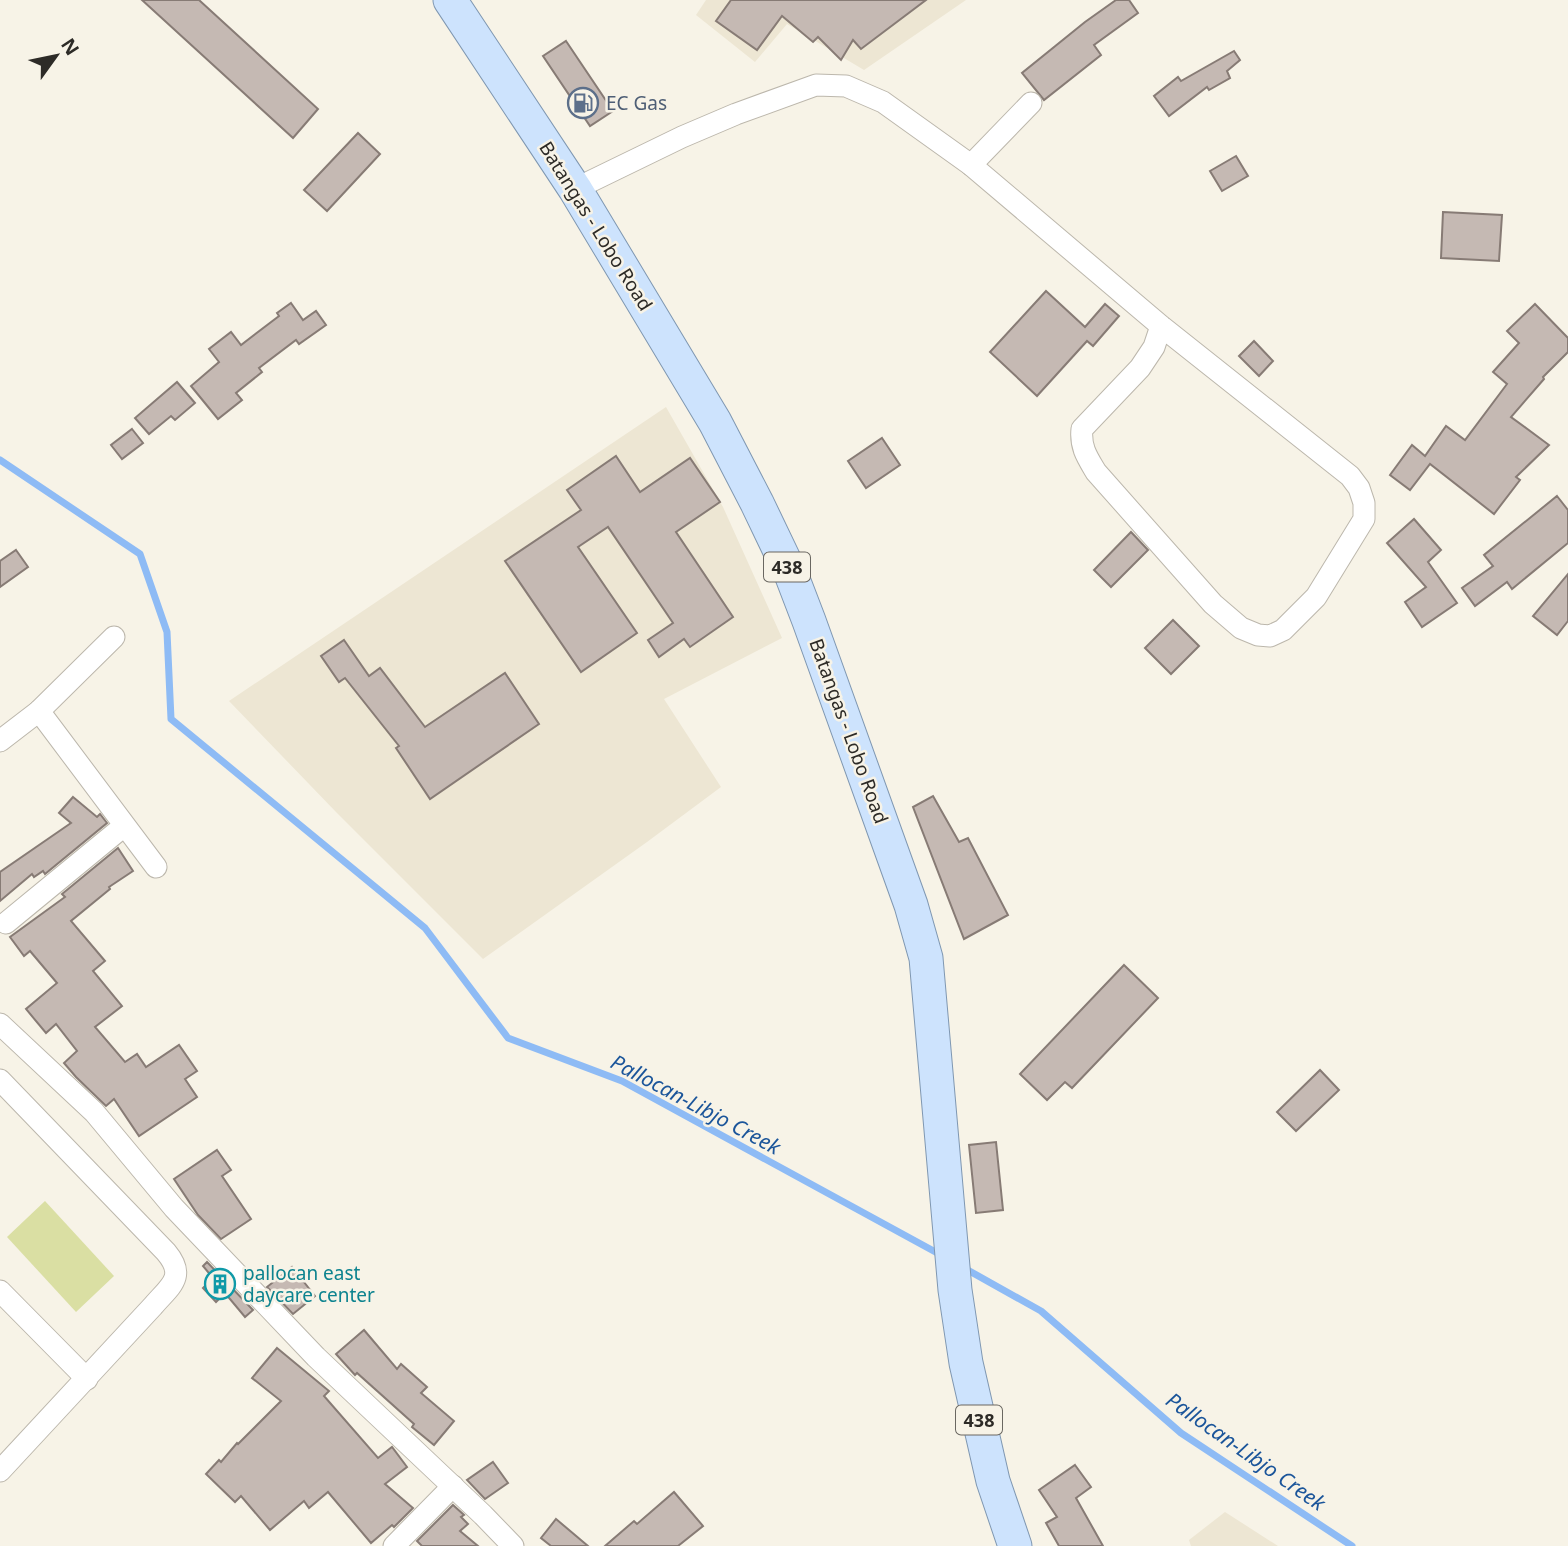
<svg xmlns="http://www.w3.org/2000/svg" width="1568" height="1546" font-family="'Noto Sans',sans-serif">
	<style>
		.built { fill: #ede6d3 }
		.green { fill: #dadfa3 }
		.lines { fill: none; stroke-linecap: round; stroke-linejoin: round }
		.stream { stroke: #8ebbf5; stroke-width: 7 }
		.building { fill: #c5b9b3; stroke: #877b75; stroke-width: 2 }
		.street-casing { stroke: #bcb7ac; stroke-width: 23 }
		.primary-casing { stroke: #7f97b1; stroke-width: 35 }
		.street { stroke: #fff; stroke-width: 21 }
		.primary { stroke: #cde3fd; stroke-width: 33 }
		.labels { text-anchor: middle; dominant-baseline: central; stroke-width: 5; stroke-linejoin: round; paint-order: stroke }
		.shield { fill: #f7f3e7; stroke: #6a6761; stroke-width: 2 }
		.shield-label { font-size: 18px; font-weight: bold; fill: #2d2b27 }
		.service-label { font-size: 19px; fill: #4e5e75; stroke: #f7f3e7; text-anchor: start }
		.street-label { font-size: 19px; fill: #2d2b27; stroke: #f7f3e7 }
		.culture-label { font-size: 19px; fill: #0d838f; stroke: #f7f3e7; text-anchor: start }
		.water-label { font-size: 21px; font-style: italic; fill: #1b559a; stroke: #f7f3e7 }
	</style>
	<rect width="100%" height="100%" fill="#f7f3e7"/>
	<!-- built -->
	<g class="built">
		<polygon points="706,0 966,0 864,70 787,24 755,62 696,15"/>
		<polygon points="666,407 723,507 782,638 664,699 721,787 647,842 483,959 336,812 229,701"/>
		<polygon points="1225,1512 1278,1546 1191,1546 1189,1540"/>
	</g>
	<!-- green -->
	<polygon class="green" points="45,1201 114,1276 76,1312 7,1237"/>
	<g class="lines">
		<!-- stream -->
		<g class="stream">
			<polyline points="0,460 140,554 167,632 171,719 425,928 508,1038 622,1081 941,1255"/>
			<polyline points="964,1268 1041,1311 1181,1433 1352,1546"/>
		</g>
	</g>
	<!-- building -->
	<g class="building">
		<polygon points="142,0 199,0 318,109 293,138"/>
		<polygon points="731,0 926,0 861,49 853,40 841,60 818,37 813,42 782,16 757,50 716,21"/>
		<polygon points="1116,0 1129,0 1138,13 1094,45 1101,55 1044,100 1022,73 1085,22"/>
		<polygon points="566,41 613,111 590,126 543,56"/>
		<polygon points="1234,51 1240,60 1227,71 1230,78 1209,90 1207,87 1169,116 1154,96 1178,77 1181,81"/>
		<polygon points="358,133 380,154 327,211 304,190"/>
		<polygon points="1236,156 1248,176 1222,191 1210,171"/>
		<polygon points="1443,212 1502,215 1499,261 1441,258"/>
		<polygon points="1046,291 1085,327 1105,304 1119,316 1093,346 1087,341 1037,396 990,352"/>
		<polygon points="291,303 303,320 316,311 326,325 299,344 296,340 259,368 262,372 236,393 242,400 218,419 191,386 219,362 209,349 231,332 241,345 279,316 277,313"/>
		<polygon points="1535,304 1568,338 1568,352 1543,377 1544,379 1511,417 1549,445 1516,477 1520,480 1494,514 1430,464 1410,490 1390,475 1412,445 1425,456 1446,426 1465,440 1507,384 1493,372 1519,343 1507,331"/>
		<polygon points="1254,341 1273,361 1259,376 1239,356"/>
		<polygon points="177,382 195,403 175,420 171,416 149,434 135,418"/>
		<polygon points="132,429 143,443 122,459 111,445"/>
		<polygon points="882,438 900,465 866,488 848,461"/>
		<polygon points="616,456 640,492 690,458 720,502 676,532 733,617 690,647 684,639 659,657 648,640 673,623 608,527 578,547 637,633 581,672 505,561 581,510 567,490"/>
		<polygon points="1557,496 1568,510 1568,543 1512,589 1507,582 1475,606 1462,588 1493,566 1484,555"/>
		<polygon points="1414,519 1441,550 1428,562 1457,603 1422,627 1405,602 1426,587 1387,543"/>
		<polygon points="1131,532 1148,550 1111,587 1094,570"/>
		<polygon points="16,550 28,567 0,587 0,561"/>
		<polygon points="1568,574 1568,621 1557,635 1533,616"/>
		<polygon points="1173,620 1199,646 1171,674 1145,648"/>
		<polygon points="344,640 369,676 380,668 425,727 505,673 539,724 430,799 396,748 399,746 345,678 339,682 321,656"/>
		<polygon points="933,796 959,842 968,838 1008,915 964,939 913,807"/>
		<polygon points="73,797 97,817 100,814 107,823 45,874 43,871 34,877 32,874 0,901 0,872 71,823 59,813"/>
		<polygon points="118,848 133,871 109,887 110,889 71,921 105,961 93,971 122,1006 95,1027 125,1062 137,1054 146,1067 179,1045 197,1071 185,1079 197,1097 139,1136 114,1099 106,1106 76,1077 64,1063 77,1051 56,1024 46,1033 26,1009 57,983 30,951 24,956 10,937 65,897 62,894"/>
		<polygon points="1124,965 1158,998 1072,1088 1065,1082 1047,1100 1020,1074"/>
		<polygon points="1320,1070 1339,1090 1296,1131 1277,1112"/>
		<polygon points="996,1142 1003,1210 976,1213 969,1145"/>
		<polygon points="217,1150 231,1170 222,1176 251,1219 221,1239 198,1215 174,1179"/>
		<polygon points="207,1262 253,1310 245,1317 225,1293 216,1302 203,1288 213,1278 203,1266"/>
		<polygon points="292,1267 315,1296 293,1314 267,1287"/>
		<polygon points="364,1330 397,1369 401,1364 427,1387 421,1393 454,1421 434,1445 412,1427 414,1424 357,1373 355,1375 336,1354"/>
		<polygon points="277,1348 329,1391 324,1396 378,1458 392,1447 407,1467 385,1484 413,1508 394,1527 392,1525 371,1543 328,1492 309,1508 304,1501 270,1530 241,1496 235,1502 206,1474 219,1460 221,1462 237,1443 238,1444 281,1401 252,1378"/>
		<polygon points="493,1462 508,1483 485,1499 467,1480"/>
		<polygon points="1075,1465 1091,1487 1076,1498 1103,1546 1059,1546 1046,1523 1057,1517 1039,1490"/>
		<polygon points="674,1492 703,1526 678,1546 605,1546 634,1521 637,1524"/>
		<polygon points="453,1505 464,1515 461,1517 468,1524 460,1531 478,1546 422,1546 417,1541"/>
		<polygon points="556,1519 588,1546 551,1546 541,1538"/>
	</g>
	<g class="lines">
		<!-- street casing -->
		<g class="street-casing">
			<g id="street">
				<polyline points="971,165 1031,103"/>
				<path d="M575 189 682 137 736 114 816 85 846 86 883 102 971 165 1161 326 1350 476 1359 488 1364 503V519L1316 597 1283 630 1270 636 1258 635 1241 628 1213 604 1096 472C1087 457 1080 447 1082 429L1140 368 1154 347 1161 326"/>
				<polyline points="39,711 156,867"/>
				<polyline points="0,741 39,711 114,637"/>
				<polyline points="6,923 124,826"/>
				<polyline points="0,1024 94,1112 174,1208 316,1357 483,1515 513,1546"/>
				<path d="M0 1080 166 1252C187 1277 170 1286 153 1306L0 1471"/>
				<polyline points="0,1291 87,1379"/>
				<polyline points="394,1546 453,1486"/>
			</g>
		</g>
		<!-- primary casing -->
		<g class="primary-casing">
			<polyline id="primary" points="450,0 575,189 715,422 757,503 791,574 809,621 911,905 926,958 955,1290 966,1363 993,1481 1015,1546"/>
		</g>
		<!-- street -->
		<use href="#street" class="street"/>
		<!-- primary -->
		<use href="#primary" class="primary"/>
	</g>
	<!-- icons -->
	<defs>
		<g id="fuel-ring" transform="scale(1.575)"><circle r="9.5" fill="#f7f3e7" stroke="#5c6f8a" stroke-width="1.5"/><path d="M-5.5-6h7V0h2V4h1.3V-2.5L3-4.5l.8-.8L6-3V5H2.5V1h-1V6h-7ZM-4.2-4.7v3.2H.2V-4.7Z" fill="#5c6f8a"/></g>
		<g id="building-ring" transform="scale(1.575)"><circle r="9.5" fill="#f7f3e7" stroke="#0f9aa8" stroke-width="1.5"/><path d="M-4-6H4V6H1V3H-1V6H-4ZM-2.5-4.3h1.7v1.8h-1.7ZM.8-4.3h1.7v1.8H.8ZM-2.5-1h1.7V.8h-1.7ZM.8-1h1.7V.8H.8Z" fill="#0f9aa8"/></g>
	</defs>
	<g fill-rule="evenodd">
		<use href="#fuel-ring" x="583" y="103"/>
		<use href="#building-ring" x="220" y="1284"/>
	</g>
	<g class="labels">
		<!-- shield labels -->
		<g class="shield">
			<rect x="764" y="552.5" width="46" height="29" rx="5"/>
			<rect x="956" y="1405.5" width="46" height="29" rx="5"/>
		</g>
		<g class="shield-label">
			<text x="787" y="567">438</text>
			<text x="979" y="1420">438</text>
		</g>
		<!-- service labels -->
		<g class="service-label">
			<text x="606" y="103">EC Gas</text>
		</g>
		<!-- street labels -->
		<g class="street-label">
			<text transform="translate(596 226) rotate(58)">Batangas - Lobo Road</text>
			<text transform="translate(849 731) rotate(70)">Batangas - Lobo Road</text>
		</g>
		<!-- culture labels -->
		<g class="culture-label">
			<text x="243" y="1273">pallocan east<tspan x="243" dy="22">daycare center</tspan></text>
		</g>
		<!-- water labels -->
		<g class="water-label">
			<text transform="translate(696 1104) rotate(28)">Pallocan-Libjo Creek</text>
			<text transform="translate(1246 1451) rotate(35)">Pallocan-Libjo Creek</text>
		</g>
	</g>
	<!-- north arrow -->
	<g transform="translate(56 56) rotate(57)" stroke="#f7f3e7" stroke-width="5" paint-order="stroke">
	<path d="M0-5L12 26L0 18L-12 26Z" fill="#2d2b27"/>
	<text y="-10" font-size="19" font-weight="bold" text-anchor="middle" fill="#2d2b27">N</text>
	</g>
</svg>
